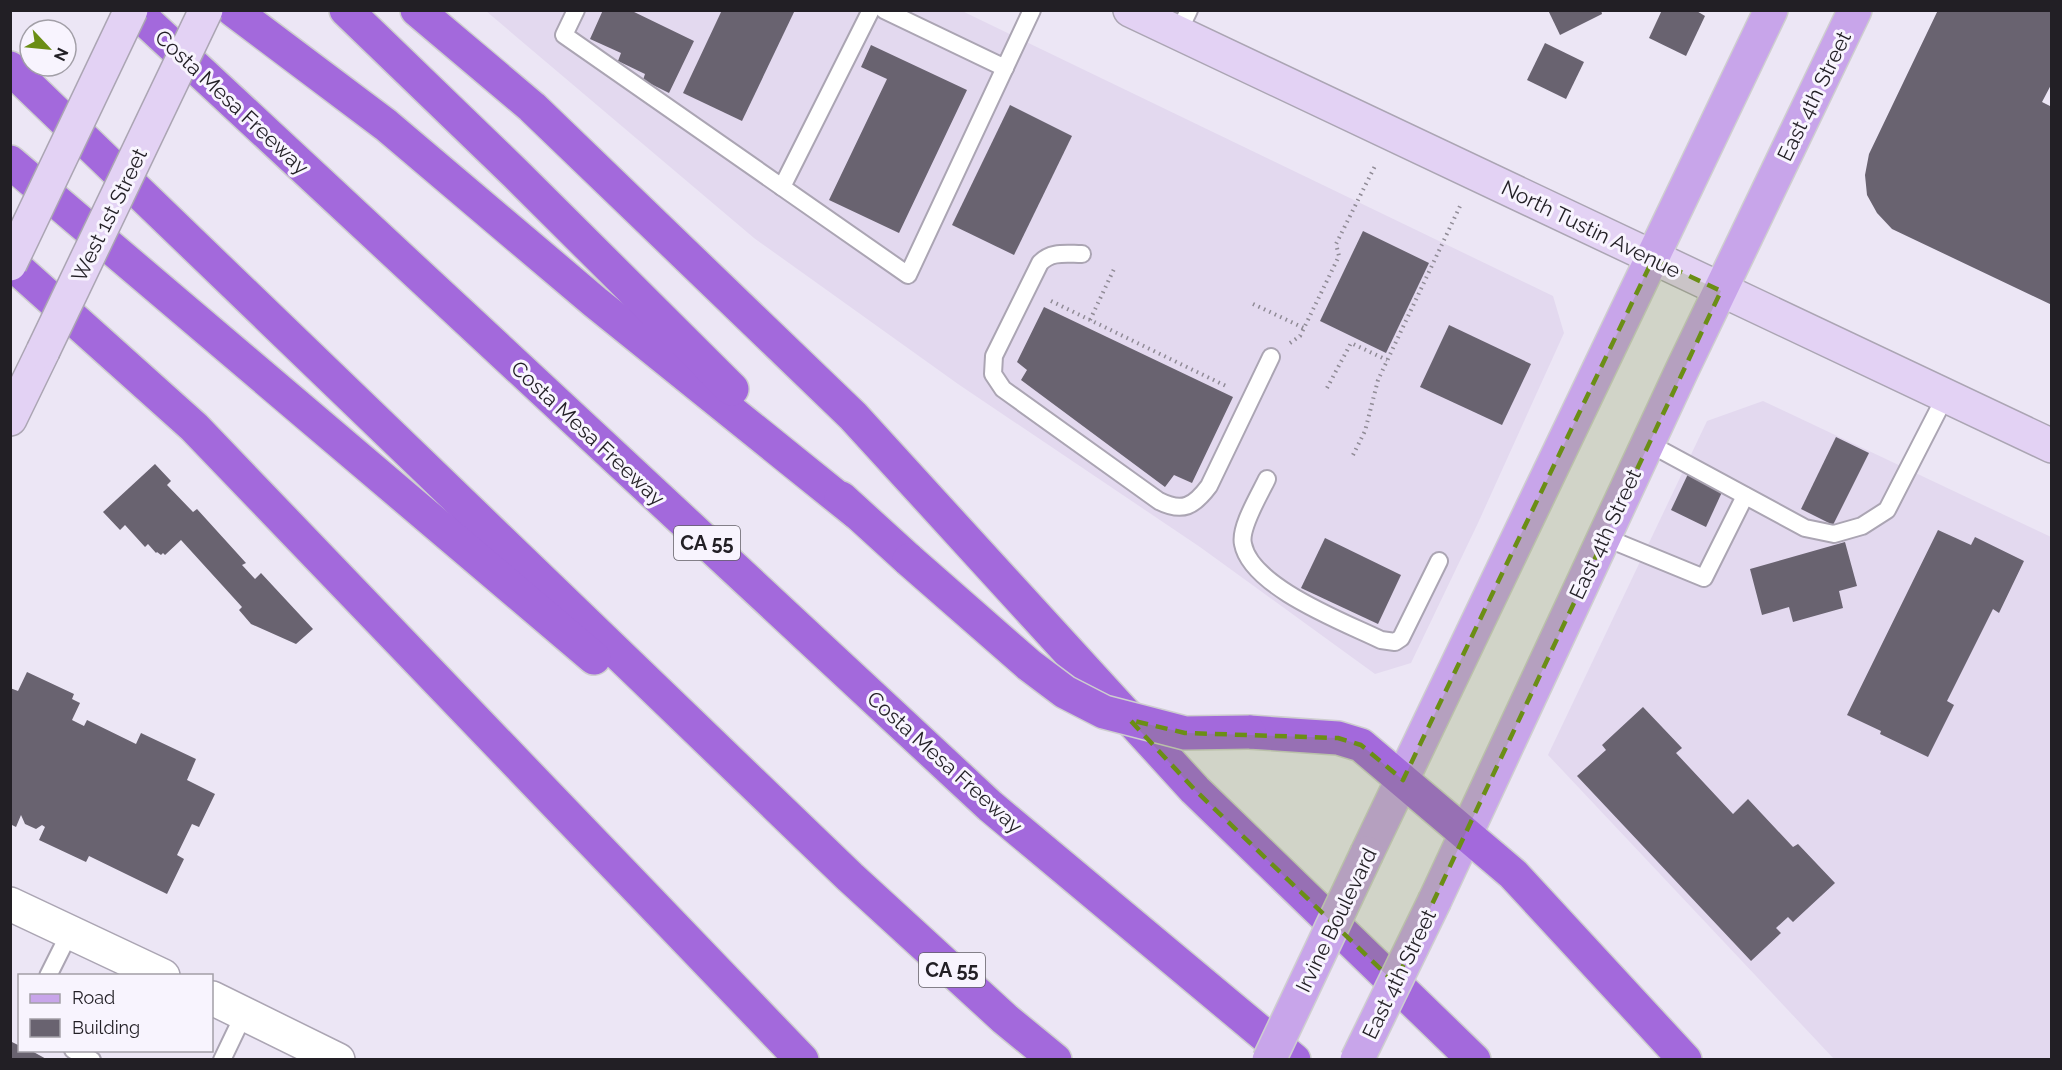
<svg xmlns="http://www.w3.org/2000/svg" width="2062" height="1070" font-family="Raleway,sans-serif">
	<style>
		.built { fill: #e3d9ef }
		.building { fill: #696370 }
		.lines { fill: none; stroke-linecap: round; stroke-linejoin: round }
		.lane-casing { stroke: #aba5b3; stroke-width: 20 }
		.street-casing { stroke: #aba5b3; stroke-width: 36 }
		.secondary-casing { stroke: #aba5b3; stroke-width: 36 }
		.primary-casing { stroke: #cececf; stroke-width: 36 }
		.highway-casing { stroke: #cececf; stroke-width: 36 }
		.path { stroke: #908b96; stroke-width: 4; stroke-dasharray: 1.5 4.5; stroke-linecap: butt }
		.lane { stroke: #fff; stroke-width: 16 }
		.street { stroke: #fff; stroke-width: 33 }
		.secondary { stroke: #e3d2f4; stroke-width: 33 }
		.primary { stroke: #c8a5ea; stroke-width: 33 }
		.highway { stroke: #a369dc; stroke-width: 33 }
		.secondary-bridge-casing { stroke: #aba5b3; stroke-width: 36; stroke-linecap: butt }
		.primary-bridge-casing { stroke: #cececf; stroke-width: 36; stroke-linecap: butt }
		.highway-bridge-casing { stroke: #cececf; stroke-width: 36; stroke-linecap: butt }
		.secondary-bridge { stroke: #e3d2f4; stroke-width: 33 }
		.primary-bridge { stroke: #c8a5ea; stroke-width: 33 }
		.highway-bridge { stroke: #a369dc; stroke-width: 33 }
		.marked { fill: #6b8e15; fill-opacity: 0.2; stroke: #6b8e15; stroke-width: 4.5; stroke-dasharray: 12 8; stroke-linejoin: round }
		.labels { text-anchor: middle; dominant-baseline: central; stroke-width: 6; stroke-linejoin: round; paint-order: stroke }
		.shield { fill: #f8f4fe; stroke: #625f66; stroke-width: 1.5 }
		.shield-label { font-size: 20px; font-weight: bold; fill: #221f25 }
		.street-label { font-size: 21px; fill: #221f25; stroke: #f8f4fe }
	</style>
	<rect width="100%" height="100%" fill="#ece6f5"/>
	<!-- built -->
	<g class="built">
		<polygon points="486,11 962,11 1553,296 1564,333 1478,523 1411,663 1375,674 1200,547 958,384 754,238"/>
		<polygon points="1763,401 2051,537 2051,1059 1834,1059 1548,755 1707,421"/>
	</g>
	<!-- building -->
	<g class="building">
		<polygon points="603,10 630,10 694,41 669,93 643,80 645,74 618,61 621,53 590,39"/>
		<polygon points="722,10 795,10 742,121 683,93"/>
		<polygon points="1548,10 1601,10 1602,14 1560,35"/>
		<polygon points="1662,10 1695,10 1705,16 1686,56 1649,38"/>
		<polygon points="1938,10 2052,10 2052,83 2042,102 2052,107 2052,305 1892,229 1877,213 1867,195 1865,175 1869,154"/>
		<polygon points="1545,43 1584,62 1566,99 1527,80"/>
		<polygon points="871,45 967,90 899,233 829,200 887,79 861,67"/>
		<polygon points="1010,105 1072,136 1014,255 952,225"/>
		<polygon points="1363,231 1429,263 1386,353 1320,321"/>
		<polygon points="1044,307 1233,397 1192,483 1174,475 1165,487 1021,380 1027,370 1017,362"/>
		<polygon points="1449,325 1531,364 1502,425 1420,387"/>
		<polygon points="1836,437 1869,453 1833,525 1801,509"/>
		<polygon points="155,464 171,481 167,485 193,512 197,509 246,563 242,565 255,579 261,573 313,629 296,644 251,624 239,610 242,607 181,540 165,555 163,553 161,555 157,552 156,553 148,544 145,547 125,525 120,530 103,512"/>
		<polygon points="1688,474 1723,490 1706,527 1671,510"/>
		<polygon points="1938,530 1971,545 1975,537 2024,561 1999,613 1993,609 1947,701 1954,705 1928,757 1880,734 1881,731 1847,715"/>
		<polygon points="1325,538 1401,575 1378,624 1301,588"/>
		<polygon points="1845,542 1857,586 1839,591 1843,608 1793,622 1789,607 1762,615 1750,569"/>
		<polygon points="27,672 74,694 72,699 80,703 72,720 84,726 87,720 136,744 141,733 196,759 187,780 215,794 199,827 192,824 177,855 184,859 167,894 89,856 86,862 39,840 45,827 42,825 36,829 25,824 21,815 16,827 10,824 10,688 18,691"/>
		<polygon points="1643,707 1682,748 1676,753 1733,814 1748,799 1793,847 1798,844 1835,883 1793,922 1788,917 1776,928 1781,933 1751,961 1577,776 1606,750 1602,745"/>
		<polygon points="10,1041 20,1046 20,1050 30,1050 48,1060 10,1060"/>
	</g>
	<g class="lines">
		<!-- lane casing -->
		<g class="lane-casing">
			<g id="lane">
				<polyline points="576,10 564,35 908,275 1032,10"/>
				<polyline points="884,10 1005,68"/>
				<polyline points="1178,33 1189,10"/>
				<polyline points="782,187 871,10"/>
				<path d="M1082 254C1066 254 1051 251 1040 263L994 356 993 374 1003 389 1159 501C1183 513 1194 506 1209 486L1271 357"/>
				<polyline points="1648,443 1805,528 1834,534 1862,526 1887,510 1945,397"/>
				<path d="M1267 479C1260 494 1239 528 1243 544 1251 587 1344 622 1381 640L1395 642 1401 638 1439 561"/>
				<polyline points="1604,537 1704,578 1745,496"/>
				<polyline points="48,976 70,932"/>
				<polyline points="73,1050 92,1060"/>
				<polyline points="222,1060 244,1014"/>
			</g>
		</g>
		<!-- street casing -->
		<g class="street-casing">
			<g id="street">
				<polyline points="10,904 163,976"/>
				<polyline points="212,998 338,1060"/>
			</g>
		</g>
		<!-- secondary casing -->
		<g class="secondary-casing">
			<g id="secondary">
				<polyline points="1130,10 2052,446"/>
				<polyline points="10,419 43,351"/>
			</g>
		</g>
		<!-- primary casing -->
		<g class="primary-casing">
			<g id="primary">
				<polyline points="1367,853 1771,10"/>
				<polyline points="1435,900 1682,370 1855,10"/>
			</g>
		</g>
		<!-- highway casing -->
		<g class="highway-casing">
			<g id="highway">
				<polyline points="134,10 990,806 1294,1060"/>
				<polyline points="233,10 386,125 595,302 857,513"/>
				<polyline points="346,10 516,174 732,389"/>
				<polyline points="417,10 532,107 853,416 1195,790 1474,1060"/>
				<polyline points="10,68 850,877 1005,1019 1055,1060"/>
				<polyline points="10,162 594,658"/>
				<polyline points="10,262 194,427 802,1060"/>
				<polyline points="841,498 909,560"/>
				<polyline points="1249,732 1338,738 1361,745 1513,874 1685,1060"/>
			</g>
		</g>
		<!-- path -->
		<g class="path">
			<polyline points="1051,301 1228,387"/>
			<polyline points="1253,304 1304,328"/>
			<polyline points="1090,320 1114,269"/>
			<polyline points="1290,343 1300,336 1304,328 1339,256 1336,244 1376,164"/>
			<polyline points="1327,388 1351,343 1387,360"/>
			<polyline points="1353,455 1365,431 1378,380 1461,204"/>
		</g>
		<!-- lane -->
		<use href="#lane" class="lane"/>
		<!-- street -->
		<use href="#street" class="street"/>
		<!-- secondary -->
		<use href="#secondary" class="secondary"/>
		<!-- primary -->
		<use href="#primary" class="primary"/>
		<!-- highway -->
		<use href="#highway" class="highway"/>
		<!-- secondary-bridge casing -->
		<g class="secondary-bridge-casing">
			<g id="secondary-bridge">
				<polyline points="10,264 131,10"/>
				<polyline points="43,351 206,10"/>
			</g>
		</g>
		<!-- primary-bridge casing -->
		<g class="primary-bridge-casing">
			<g id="primary-bridge">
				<polyline points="1269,1060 1367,853"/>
				<polyline points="1357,1060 1435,900"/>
			</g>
		</g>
		<!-- highway-bridge casing -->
		<g class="highway-bridge-casing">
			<polyline id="highway-bridge" points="909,560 1029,665 1065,692 1104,712 1185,733 1249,732"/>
		</g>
		<!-- secondary-bridge -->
		<use href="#secondary-bridge" class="secondary-bridge"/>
		<!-- primary-bridge -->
		<use href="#primary-bridge" class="primary-bridge"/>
		<!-- highway-bridge -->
		<use href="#highway-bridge" class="highway-bridge"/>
	</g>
	<!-- marked area -->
	<path class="marked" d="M1653 259 1721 291 1395 983 1195 790 1130 720 1185 733 1338 738 1361 745 1403 780Z"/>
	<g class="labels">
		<!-- shield labels -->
		<g class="shield">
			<rect x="674" y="526" width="66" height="34" rx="4.5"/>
			<rect x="919" y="953" width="66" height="34" rx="4.5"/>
		</g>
		<g class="shield-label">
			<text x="707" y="543">CA 55</text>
			<text x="952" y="970">CA 55</text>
		</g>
		<!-- street labels -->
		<g class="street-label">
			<text transform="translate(1814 96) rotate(-64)">East 4th Street</text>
			<text transform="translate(232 102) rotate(43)">Costa Mesa Freeway</text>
			<text transform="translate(109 215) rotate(-64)">West 1st Street</text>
			<text transform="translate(1591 229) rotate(26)">North Tustin Avenue</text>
			<text transform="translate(588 433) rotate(43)">Costa Mesa Freeway</text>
			<text transform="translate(1605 534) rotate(-65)">East 4th Street</text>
			<text transform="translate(945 762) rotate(42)">Costa Mesa Freeway</text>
			<text transform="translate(1336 920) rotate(-64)">Irvine Boulevard</text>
			<text transform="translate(1399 974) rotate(-64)">East 4th Street</text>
		</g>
	</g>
	<!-- border -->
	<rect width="2062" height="1070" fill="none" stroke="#221f25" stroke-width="24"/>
	<!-- legend -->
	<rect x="18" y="974" width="195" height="78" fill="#f8f4fe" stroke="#a29fa7" stroke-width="1.5"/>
	<rect x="30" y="994" width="30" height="9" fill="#c8a5ea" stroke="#a29fa7" stroke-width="1.5"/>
	<text x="72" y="1004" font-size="18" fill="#221f25">Road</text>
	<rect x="30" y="1019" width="30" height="18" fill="#696370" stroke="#a29fa7" stroke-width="1.5"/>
	<text x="72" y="1034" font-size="18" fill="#221f25">Building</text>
	<!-- north arrow -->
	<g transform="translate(48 48) rotate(116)"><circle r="28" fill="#f8f4fe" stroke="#a29fa7" stroke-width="1.5"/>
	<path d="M0-4.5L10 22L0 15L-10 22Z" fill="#6b8e15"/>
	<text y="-9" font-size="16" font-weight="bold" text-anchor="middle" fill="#221f25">N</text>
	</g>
</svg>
